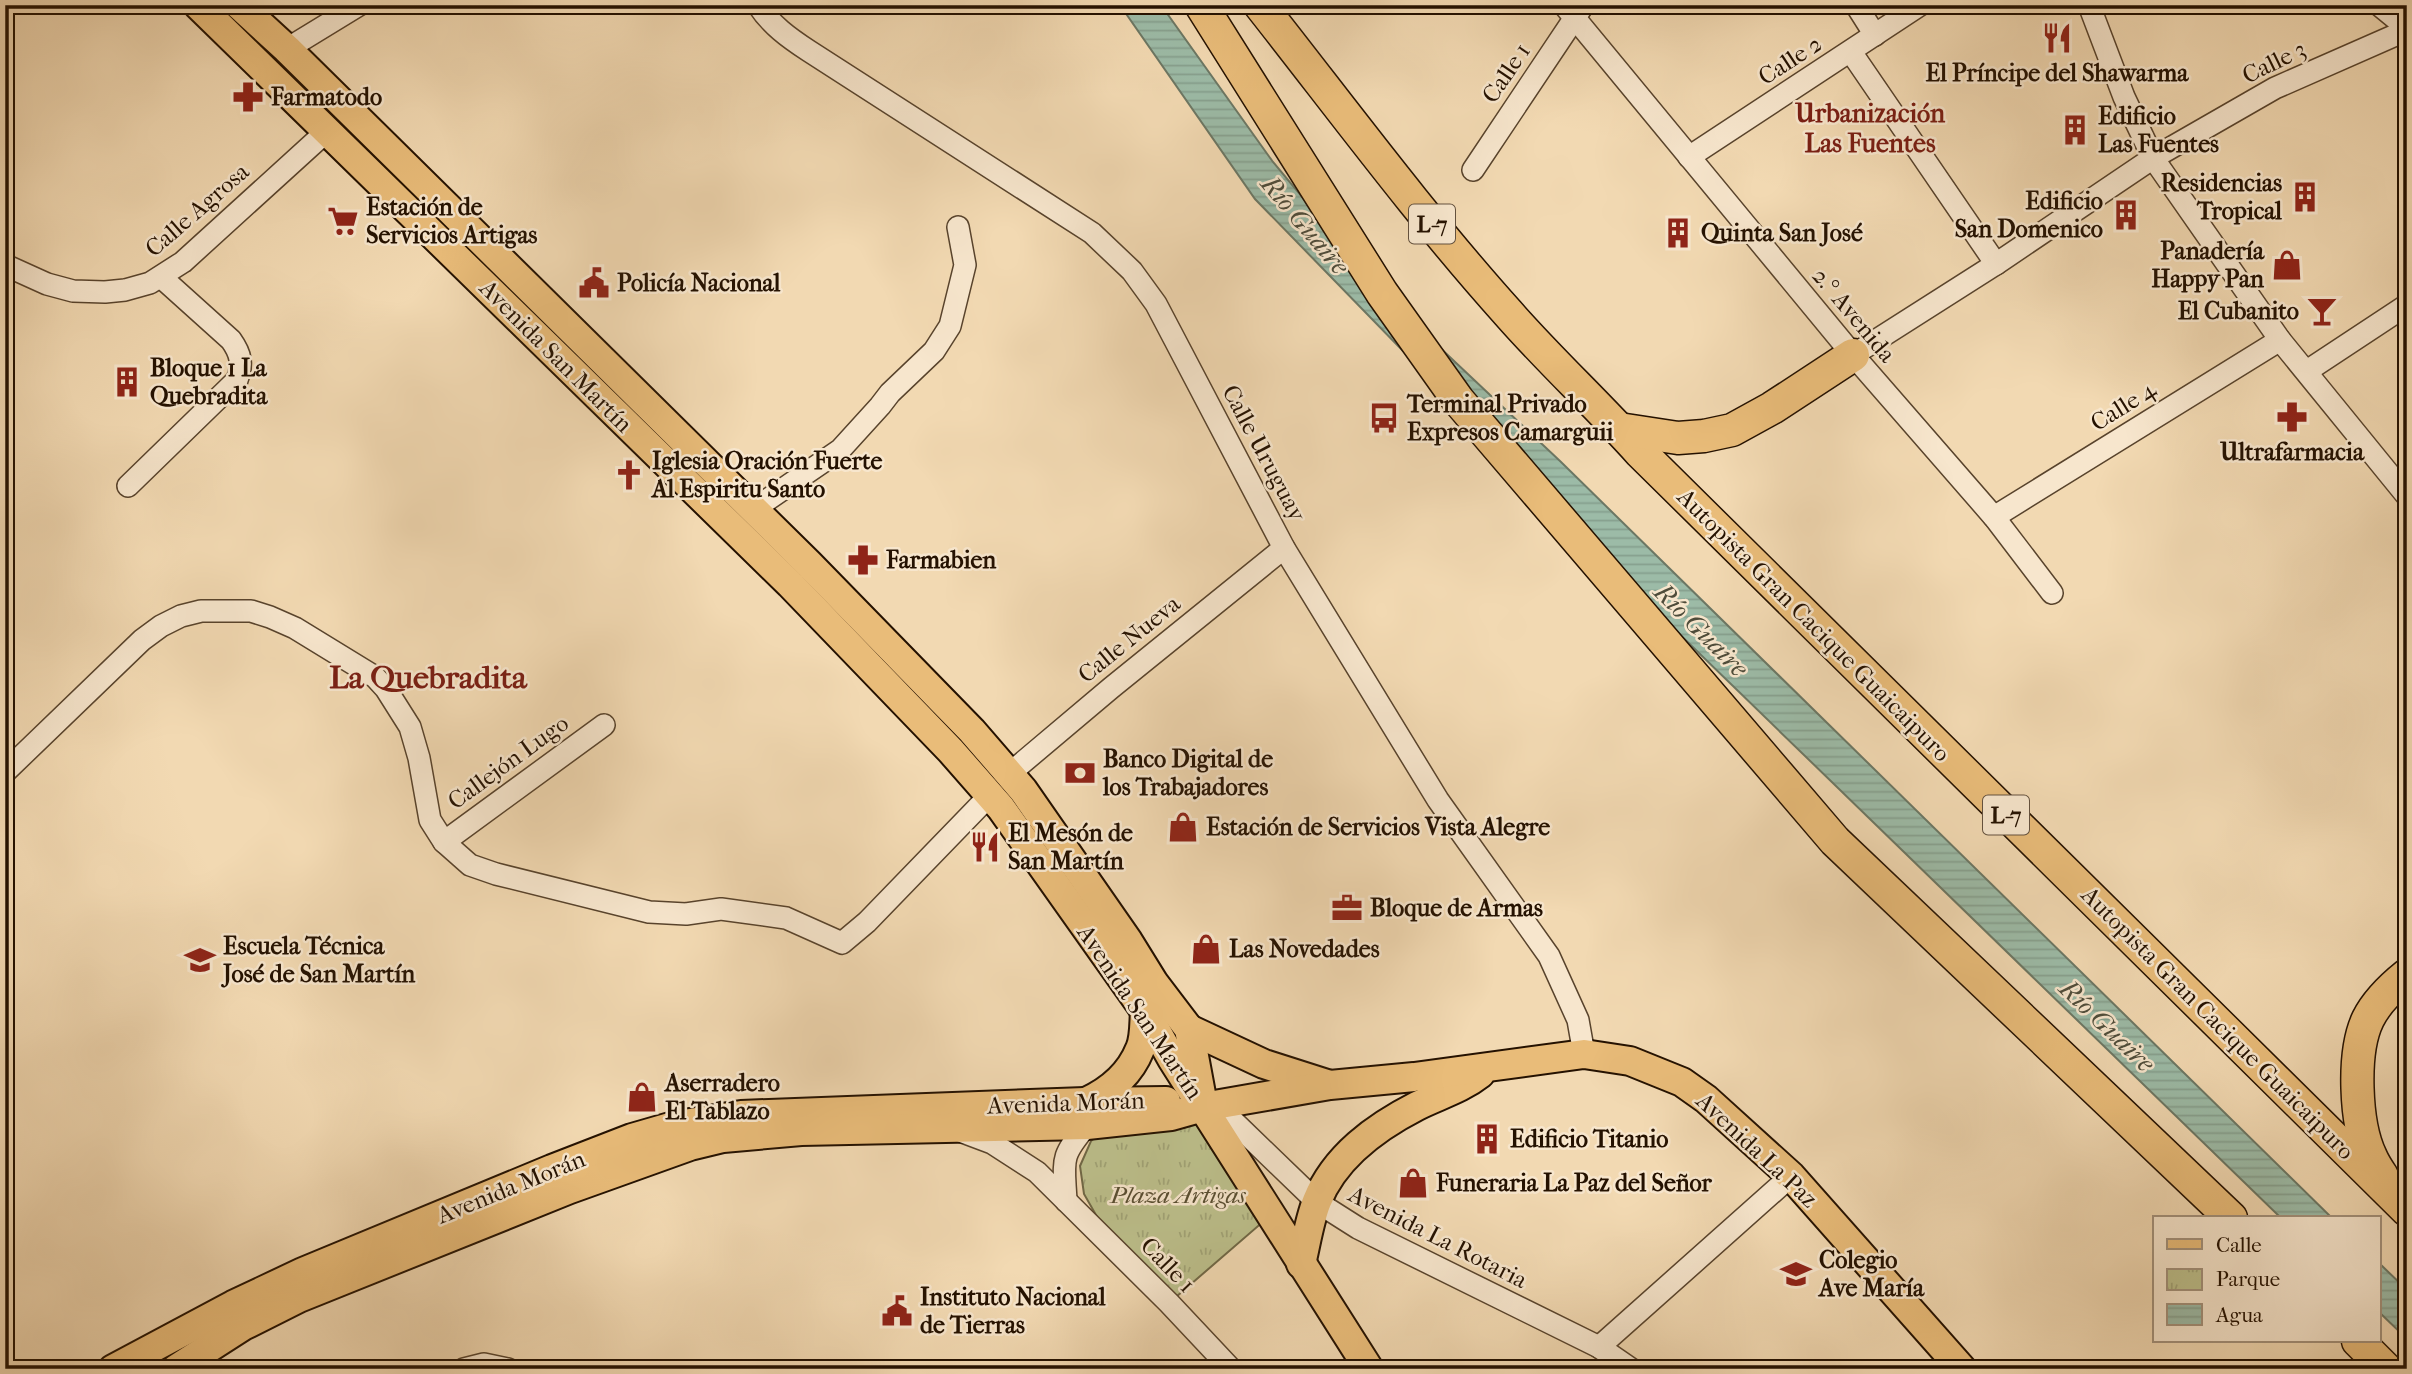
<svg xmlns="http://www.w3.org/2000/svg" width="2412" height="1374" font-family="'IM FELL French Canon',serif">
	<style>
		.park { fill: url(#park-tufts); stroke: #706846; stroke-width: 2 }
		.water { fill: url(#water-rules); stroke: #6c7764; stroke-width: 2 }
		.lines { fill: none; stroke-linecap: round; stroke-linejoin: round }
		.minor-casing { stroke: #58432c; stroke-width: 24 }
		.major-casing { stroke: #241100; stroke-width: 32 }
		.highway-casing { stroke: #241100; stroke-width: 35 }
		.minor { stroke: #f7e6cd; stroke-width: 21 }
		.major { stroke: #e9bc79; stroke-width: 28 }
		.highway { stroke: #e9bc79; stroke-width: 32 }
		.labels { text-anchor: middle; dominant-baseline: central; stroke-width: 5; stroke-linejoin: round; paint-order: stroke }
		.shield { fill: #f7e6cd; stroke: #63513e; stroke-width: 2 }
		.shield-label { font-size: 23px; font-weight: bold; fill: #241100 }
		.street-label { font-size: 24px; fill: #241100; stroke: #f7e6cd }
		.poi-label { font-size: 24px; font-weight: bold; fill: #241100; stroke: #f7e6cd; text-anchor: start }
		.park-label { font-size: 24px; font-style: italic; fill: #594e31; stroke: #f7e6cd }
		.neighbourhood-label { font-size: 26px; font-weight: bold; fill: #7a1f14; stroke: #f7e6cd }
		.water-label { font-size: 26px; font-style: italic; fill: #4e4c3a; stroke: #f7e6cd }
		.district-label { font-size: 32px; font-weight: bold; fill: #7a1f14; stroke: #f7e6cd }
	</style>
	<defs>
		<pattern id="park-tufts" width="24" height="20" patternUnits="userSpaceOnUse" patternTransform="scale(1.75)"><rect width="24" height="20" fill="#bcbf8b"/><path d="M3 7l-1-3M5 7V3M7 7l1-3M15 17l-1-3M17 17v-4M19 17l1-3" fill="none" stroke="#a1a376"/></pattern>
		<pattern id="water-rules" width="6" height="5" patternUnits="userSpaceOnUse" patternTransform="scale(1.75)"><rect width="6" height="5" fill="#9cbba7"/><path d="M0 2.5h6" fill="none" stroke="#86a08e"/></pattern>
	</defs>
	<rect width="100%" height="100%" fill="#f2d9b2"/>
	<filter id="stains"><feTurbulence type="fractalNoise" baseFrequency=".00286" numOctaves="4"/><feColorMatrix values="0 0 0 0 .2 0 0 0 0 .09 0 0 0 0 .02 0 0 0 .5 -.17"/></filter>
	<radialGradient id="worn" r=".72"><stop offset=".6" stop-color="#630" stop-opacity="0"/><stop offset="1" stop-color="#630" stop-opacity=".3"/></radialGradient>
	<!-- park -->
	<polygon class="park" points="1217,1116 1279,1208 1169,1303 1100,1222 1084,1194 1080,1166 1091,1141 1105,1129"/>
	<!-- water -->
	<g class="water">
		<polygon points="1120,5 1161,5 1273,162 1382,293 1560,461 2332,1218 2281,1218 1668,623 1255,199"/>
		<polygon points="2379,1263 2407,1290 2407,1339 2379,1312"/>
	</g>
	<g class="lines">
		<!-- minor casing -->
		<g class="minor-casing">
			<g id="minor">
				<path d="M758 5C771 25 789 38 809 51L1092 233 1132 271 1156 304 1284 548 1438 800 1549 956 1578 1020 1584 1054"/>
				<polyline points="1564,5 1853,355 1994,517 2052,593"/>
				<polyline points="1856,5 1875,35"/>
				<polyline points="2089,5 2124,97 2153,158 2280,340 2407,496"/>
				<polyline points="2379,5 2407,28"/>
				<polyline points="287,49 359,5"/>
				<polyline points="1851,52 1996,264"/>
				<polyline points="1689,157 1920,5"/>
				<polyline points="1473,170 1582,7"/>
				<polyline points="5,265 47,284 73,291 105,292 125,290 150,283 183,262 327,131"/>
				<polyline points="1853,355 1996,264 2153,158 2275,88 2407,30"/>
				<polyline points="2307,371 2407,305"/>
				<path d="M128 486 237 380C243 364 241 354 231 340L161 277"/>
				<polyline points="754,509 840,450 880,406 890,393 934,351 950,326 965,265 958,227"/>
				<polyline points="1994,517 2280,340"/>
				<polyline points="5,772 142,640 161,626 181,616 201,611 251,611 270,617 295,628 375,677 386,689 410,727 419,758 430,820 444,842 470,865 496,874 649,912 686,914 721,909 786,918 842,943 867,922 990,795"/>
				<polyline points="1009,774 1111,688 1284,548"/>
				<polyline points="444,842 604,725"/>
				<polyline points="1203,1107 1231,1119 1317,1202 1358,1228 1599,1347 1631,1369"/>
				<polyline points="960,1131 992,1143 1037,1172 1169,1303 1231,1369"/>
				<path d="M1066 1201C1064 1160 1059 1158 1087 1125"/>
				<polyline points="1599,1347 1791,1176"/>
				<polyline points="464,1369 484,1364 508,1369"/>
			</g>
		</g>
		<!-- major casing -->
		<g class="major-casing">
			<g id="major">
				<polyline points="198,5 790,584 951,751 1001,808 1145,1011 1172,1059 1369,1369"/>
				<polyline points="239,5 287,49 809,564 972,731 1023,790 1128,941 1154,983 1189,1029 1201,1094"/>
				<polyline points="1189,1029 1264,1064 1327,1084"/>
				<path d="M1086 1102C1110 1091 1130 1074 1140 1049 1145 1038 1144 1023 1145 1011"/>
				<path d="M1301 1264C1306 1244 1309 1221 1317 1201 1335 1156 1376 1127 1417 1106 1439 1095 1461 1089 1480 1074"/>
				<polyline points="113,1369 233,1305 303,1272 552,1169 632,1138 677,1125 741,1115 1085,1102 1166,1101"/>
				<polyline points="176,1369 243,1326 299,1298 570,1189 690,1146 723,1138 801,1131 1087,1125 1171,1116 1203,1107 1330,1085 1414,1077 1584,1054 1630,1061 1682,1082 1706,1099 1791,1176 1962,1369"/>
			</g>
		</g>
		<!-- highway casing -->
		<g class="highway-casing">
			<g id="highway">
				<polyline points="1201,5 1382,293 1458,400 1835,841 2231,1218"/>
				<path d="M1260 5C1342 109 1420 215 1508 313 1550 361 1597 404 1640 452L2407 1210"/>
				<polyline points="1619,429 1678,438 1704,436 1732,430 1772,408 1853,355"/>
				<path d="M2382 1176C2378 1170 2374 1164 2371 1157 2355 1124 2352 1052 2368 1019 2377 1001 2392 987 2407 975"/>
				<polyline points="2358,1341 2386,1369"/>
			</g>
		</g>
		<!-- minor -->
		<use href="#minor" class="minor"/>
		<!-- major -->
		<use href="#major" class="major"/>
		<!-- highway -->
		<use href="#highway" class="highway"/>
	</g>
	<!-- icons -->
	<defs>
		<g id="restaurant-bare" transform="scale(2.415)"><path d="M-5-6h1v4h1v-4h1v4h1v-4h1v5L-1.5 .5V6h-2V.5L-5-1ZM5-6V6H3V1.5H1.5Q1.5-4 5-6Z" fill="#8f2418" stroke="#f7e6cd" stroke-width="2.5" paint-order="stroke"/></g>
		<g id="pharmacy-bare" transform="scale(2.415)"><path d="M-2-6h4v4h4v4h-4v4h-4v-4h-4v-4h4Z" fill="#8f2418" stroke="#f7e6cd" stroke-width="2.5" paint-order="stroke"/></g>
		<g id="building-bare" transform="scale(2.415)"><path d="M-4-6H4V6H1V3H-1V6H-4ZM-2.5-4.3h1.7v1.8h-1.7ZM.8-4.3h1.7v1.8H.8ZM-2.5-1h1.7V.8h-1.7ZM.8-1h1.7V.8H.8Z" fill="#8f2418" stroke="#f7e6cd" stroke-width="2.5" paint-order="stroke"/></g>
		<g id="supermarket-bare" transform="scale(2.415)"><path d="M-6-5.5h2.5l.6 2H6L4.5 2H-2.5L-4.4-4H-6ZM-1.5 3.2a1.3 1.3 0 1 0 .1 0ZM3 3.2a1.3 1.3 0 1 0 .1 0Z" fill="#8f2418" stroke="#f7e6cd" stroke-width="2.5" paint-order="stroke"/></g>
		<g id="shop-bare" transform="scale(2.415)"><path d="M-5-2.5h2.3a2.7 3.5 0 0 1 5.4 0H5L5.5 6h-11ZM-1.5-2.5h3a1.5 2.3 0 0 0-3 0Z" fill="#8f2418" stroke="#f7e6cd" stroke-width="2.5" paint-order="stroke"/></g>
		<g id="civic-bare" transform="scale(2.415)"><path d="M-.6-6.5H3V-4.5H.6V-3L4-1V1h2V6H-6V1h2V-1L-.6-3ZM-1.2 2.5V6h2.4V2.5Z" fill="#8f2418" stroke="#f7e6cd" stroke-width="2.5" paint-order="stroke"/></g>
		<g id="bar-bare" transform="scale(2.415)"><path d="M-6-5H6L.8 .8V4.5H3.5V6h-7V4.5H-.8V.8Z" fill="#8f2418" stroke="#f7e6cd" stroke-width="2.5" paint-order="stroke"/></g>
		<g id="bus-bare" transform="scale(2.415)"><path d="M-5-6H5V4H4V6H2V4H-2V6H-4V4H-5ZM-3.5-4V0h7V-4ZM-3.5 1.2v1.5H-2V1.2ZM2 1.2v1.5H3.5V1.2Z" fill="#8f2418" stroke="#f7e6cd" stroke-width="2.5" paint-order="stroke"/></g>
		<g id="church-bare" transform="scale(2.415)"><path d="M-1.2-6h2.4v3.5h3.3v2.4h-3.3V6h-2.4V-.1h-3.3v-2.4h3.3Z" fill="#8f2418" stroke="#f7e6cd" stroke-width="2.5" paint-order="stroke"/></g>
		<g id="bank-bare" transform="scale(2.415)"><path d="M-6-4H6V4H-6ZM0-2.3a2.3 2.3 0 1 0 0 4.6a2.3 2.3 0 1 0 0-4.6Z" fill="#8f2418" stroke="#f7e6cd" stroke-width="2.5" paint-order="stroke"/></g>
		<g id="office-bare" transform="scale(2.415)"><path d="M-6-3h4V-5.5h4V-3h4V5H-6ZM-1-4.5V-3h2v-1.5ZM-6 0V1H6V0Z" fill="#8f2418" stroke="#f7e6cd" stroke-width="2.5" paint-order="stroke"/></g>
		<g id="school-bare" transform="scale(2.415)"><path d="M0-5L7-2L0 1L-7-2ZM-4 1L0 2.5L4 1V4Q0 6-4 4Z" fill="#8f2418" stroke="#f7e6cd" stroke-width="2.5" paint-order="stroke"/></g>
	</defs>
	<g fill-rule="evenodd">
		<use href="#restaurant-bare" x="2057" y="38"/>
		<use href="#pharmacy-bare" x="248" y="97"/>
		<use href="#building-bare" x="2075" y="130"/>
		<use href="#building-bare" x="2305" y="197"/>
		<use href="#building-bare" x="2126" y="215"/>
		<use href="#supermarket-bare" x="343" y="221"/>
		<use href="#building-bare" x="1678" y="233"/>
		<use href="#shop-bare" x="2287" y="265"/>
		<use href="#civic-bare" x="594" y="283"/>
		<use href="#bar-bare" x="2322" y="311"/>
		<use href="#building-bare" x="127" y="382"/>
		<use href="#pharmacy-bare" x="2292" y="417"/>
		<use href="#bus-bare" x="1384" y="418"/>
		<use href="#church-bare" x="629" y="475"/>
		<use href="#pharmacy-bare" x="863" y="560"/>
		<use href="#bank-bare" x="1080" y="773"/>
		<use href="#shop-bare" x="1183" y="827"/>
		<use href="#restaurant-bare" x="985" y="847"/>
		<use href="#office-bare" x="1347" y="908"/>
		<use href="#shop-bare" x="1206" y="949"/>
		<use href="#school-bare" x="200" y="960"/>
		<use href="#shop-bare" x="642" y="1097"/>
		<use href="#building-bare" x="1487" y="1139"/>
		<use href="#shop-bare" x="1413" y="1183"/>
		<use href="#school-bare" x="1796" y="1274"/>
		<use href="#civic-bare" x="897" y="1311"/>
	</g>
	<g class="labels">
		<!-- shield labels -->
		<g class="shield">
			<rect x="1409" y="204.5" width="46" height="39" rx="5"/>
			<rect x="1983" y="795.5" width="46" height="39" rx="5"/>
		</g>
		<g class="shield-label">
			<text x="1432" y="224">L-7</text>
			<text x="2006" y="815">L-7</text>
		</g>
		<!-- street labels -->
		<g class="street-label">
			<text transform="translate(1790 60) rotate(-33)">Calle 2</text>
			<text transform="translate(2274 62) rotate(-26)">Calle 3</text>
			<text transform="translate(1506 73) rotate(-56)">Calle 1</text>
			<text transform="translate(197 210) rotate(-41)">Calle Agrosa</text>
			<text transform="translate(1854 315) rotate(50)">2.° Avenida</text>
			<text transform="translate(556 356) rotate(45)">Avenida San Martín</text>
			<text transform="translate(2123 406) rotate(-32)">Calle 4</text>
			<text transform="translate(1264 453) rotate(62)">Calle Uruguay</text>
			<text transform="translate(1814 625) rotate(45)">Autopista Gran Cacique Guaicaipuro</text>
			<text transform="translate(1129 639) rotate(-39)">Calle Nueva</text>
			<text transform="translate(508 762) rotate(-36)">Callejón Lugo</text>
			<text transform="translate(1140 1012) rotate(56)">Avenida San Martín</text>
			<text transform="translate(2218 1023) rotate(45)">Autopista Gran Cacique Guaicaipuro</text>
			<text transform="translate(1066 1103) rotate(-2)">Avenida Morán</text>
			<text transform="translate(1757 1150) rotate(43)">Avenida La Paz</text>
			<text transform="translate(511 1187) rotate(-22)">Avenida Morán</text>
			<text transform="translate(1438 1237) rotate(27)">Avenida La Rotaria</text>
			<text transform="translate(1168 1265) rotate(46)">Calle 1</text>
		</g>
		<!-- poi labels -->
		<g class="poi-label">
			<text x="2057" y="73" text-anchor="middle">El Príncipe del Shawarma</text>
			<text x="271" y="97">Farmatodo</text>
			<text x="2098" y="116">Edificio<tspan x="2098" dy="28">Las Fuentes</tspan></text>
			<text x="2282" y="183" text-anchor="end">Residencias<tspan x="2282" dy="28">Tropical</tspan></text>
			<text x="2103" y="201" text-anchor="end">Edificio<tspan x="2103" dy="28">San Domenico</tspan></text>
			<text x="366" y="207">Estación de<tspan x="366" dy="28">Servicios Artigas</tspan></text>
			<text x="1701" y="233">Quinta San José</text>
			<text x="2264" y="251" text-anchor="end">Panadería<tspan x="2264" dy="28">Happy Pan</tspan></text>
			<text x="617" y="283">Policía Nacional</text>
			<text x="2299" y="311" text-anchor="end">El Cubanito</text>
			<text x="150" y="368">Bloque 1 La<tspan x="150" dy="28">Quebradita</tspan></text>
			<text x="1407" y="404">Terminal Privado<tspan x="1407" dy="28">Expresos Camarguii</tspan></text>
			<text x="2292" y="452" text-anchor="middle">Ultrafarmacia</text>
			<text x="652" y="461">Iglesia Oración Fuerte<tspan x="652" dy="28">Al Espiritu Santo</tspan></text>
			<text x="886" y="560">Farmabien</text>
			<text x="1103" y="759">Banco Digital de<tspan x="1103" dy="28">los Trabajadores</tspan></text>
			<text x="1206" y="827">Estación de Servicios Vista Alegre</text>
			<text x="1008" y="833">El Mesón de<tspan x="1008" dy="28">San Martín</tspan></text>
			<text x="1370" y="908">Bloque de Armas</text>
			<text x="223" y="946">Escuela Técnica<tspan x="223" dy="28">José de San Martín</tspan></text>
			<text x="1229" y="949">Las Novedades</text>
			<text x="665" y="1083">Aserradero<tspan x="665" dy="28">El Tablazo</tspan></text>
			<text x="1510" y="1139">Edificio Titanio</text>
			<text x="1436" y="1183">Funeraria La Paz del Señor</text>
			<text x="1819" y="1260">Colegio<tspan x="1819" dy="28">Ave María</tspan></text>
			<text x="920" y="1297">Instituto Nacional<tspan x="920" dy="28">de Tierras</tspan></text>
		</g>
		<!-- park labels -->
		<g class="park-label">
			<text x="1178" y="1195">Plaza Artigas</text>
		</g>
		<!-- neighbourhood labels -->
		<g class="neighbourhood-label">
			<text x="1870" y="113">Urbanización<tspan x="1870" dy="30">Las Fuentes</tspan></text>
		</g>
		<!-- water labels -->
		<g class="water-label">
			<text transform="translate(1305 225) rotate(50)">Río Guaire</text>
			<text transform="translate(1701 630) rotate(45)">Río Guaire</text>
			<text transform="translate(2107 1026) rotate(44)">Río Guaire</text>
		</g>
		<!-- district labels -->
		<g class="district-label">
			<text x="428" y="677">La Quebradita</text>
		</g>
	</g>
	<!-- margin -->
	<rect width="2412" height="1374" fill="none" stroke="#f2d9b2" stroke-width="28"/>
	<rect x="7" y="7" width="2398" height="1360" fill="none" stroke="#241100" stroke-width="3.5"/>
	<rect x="14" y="14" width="2384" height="1346" fill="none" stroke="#241100" stroke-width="2"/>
	<!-- legend -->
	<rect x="2153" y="1216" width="228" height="126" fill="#f7e6cd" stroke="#a3917b" stroke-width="2"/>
	<rect x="2167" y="1239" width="35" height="10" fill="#e9bc79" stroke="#a3917b" stroke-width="2"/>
	<text x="2216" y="1252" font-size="21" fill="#241100">Calle</text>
	<rect x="2167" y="1269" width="35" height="21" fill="url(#park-tufts)" stroke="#a3917b" stroke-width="2"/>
	<text x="2216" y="1286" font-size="21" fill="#241100">Parque</text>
	<rect x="2167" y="1304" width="35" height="21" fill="url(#water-rules)" stroke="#a3917b" stroke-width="2"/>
	<text x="2216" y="1322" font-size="21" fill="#241100">Agua</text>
	<rect width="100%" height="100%" filter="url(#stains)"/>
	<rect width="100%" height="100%" fill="url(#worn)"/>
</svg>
